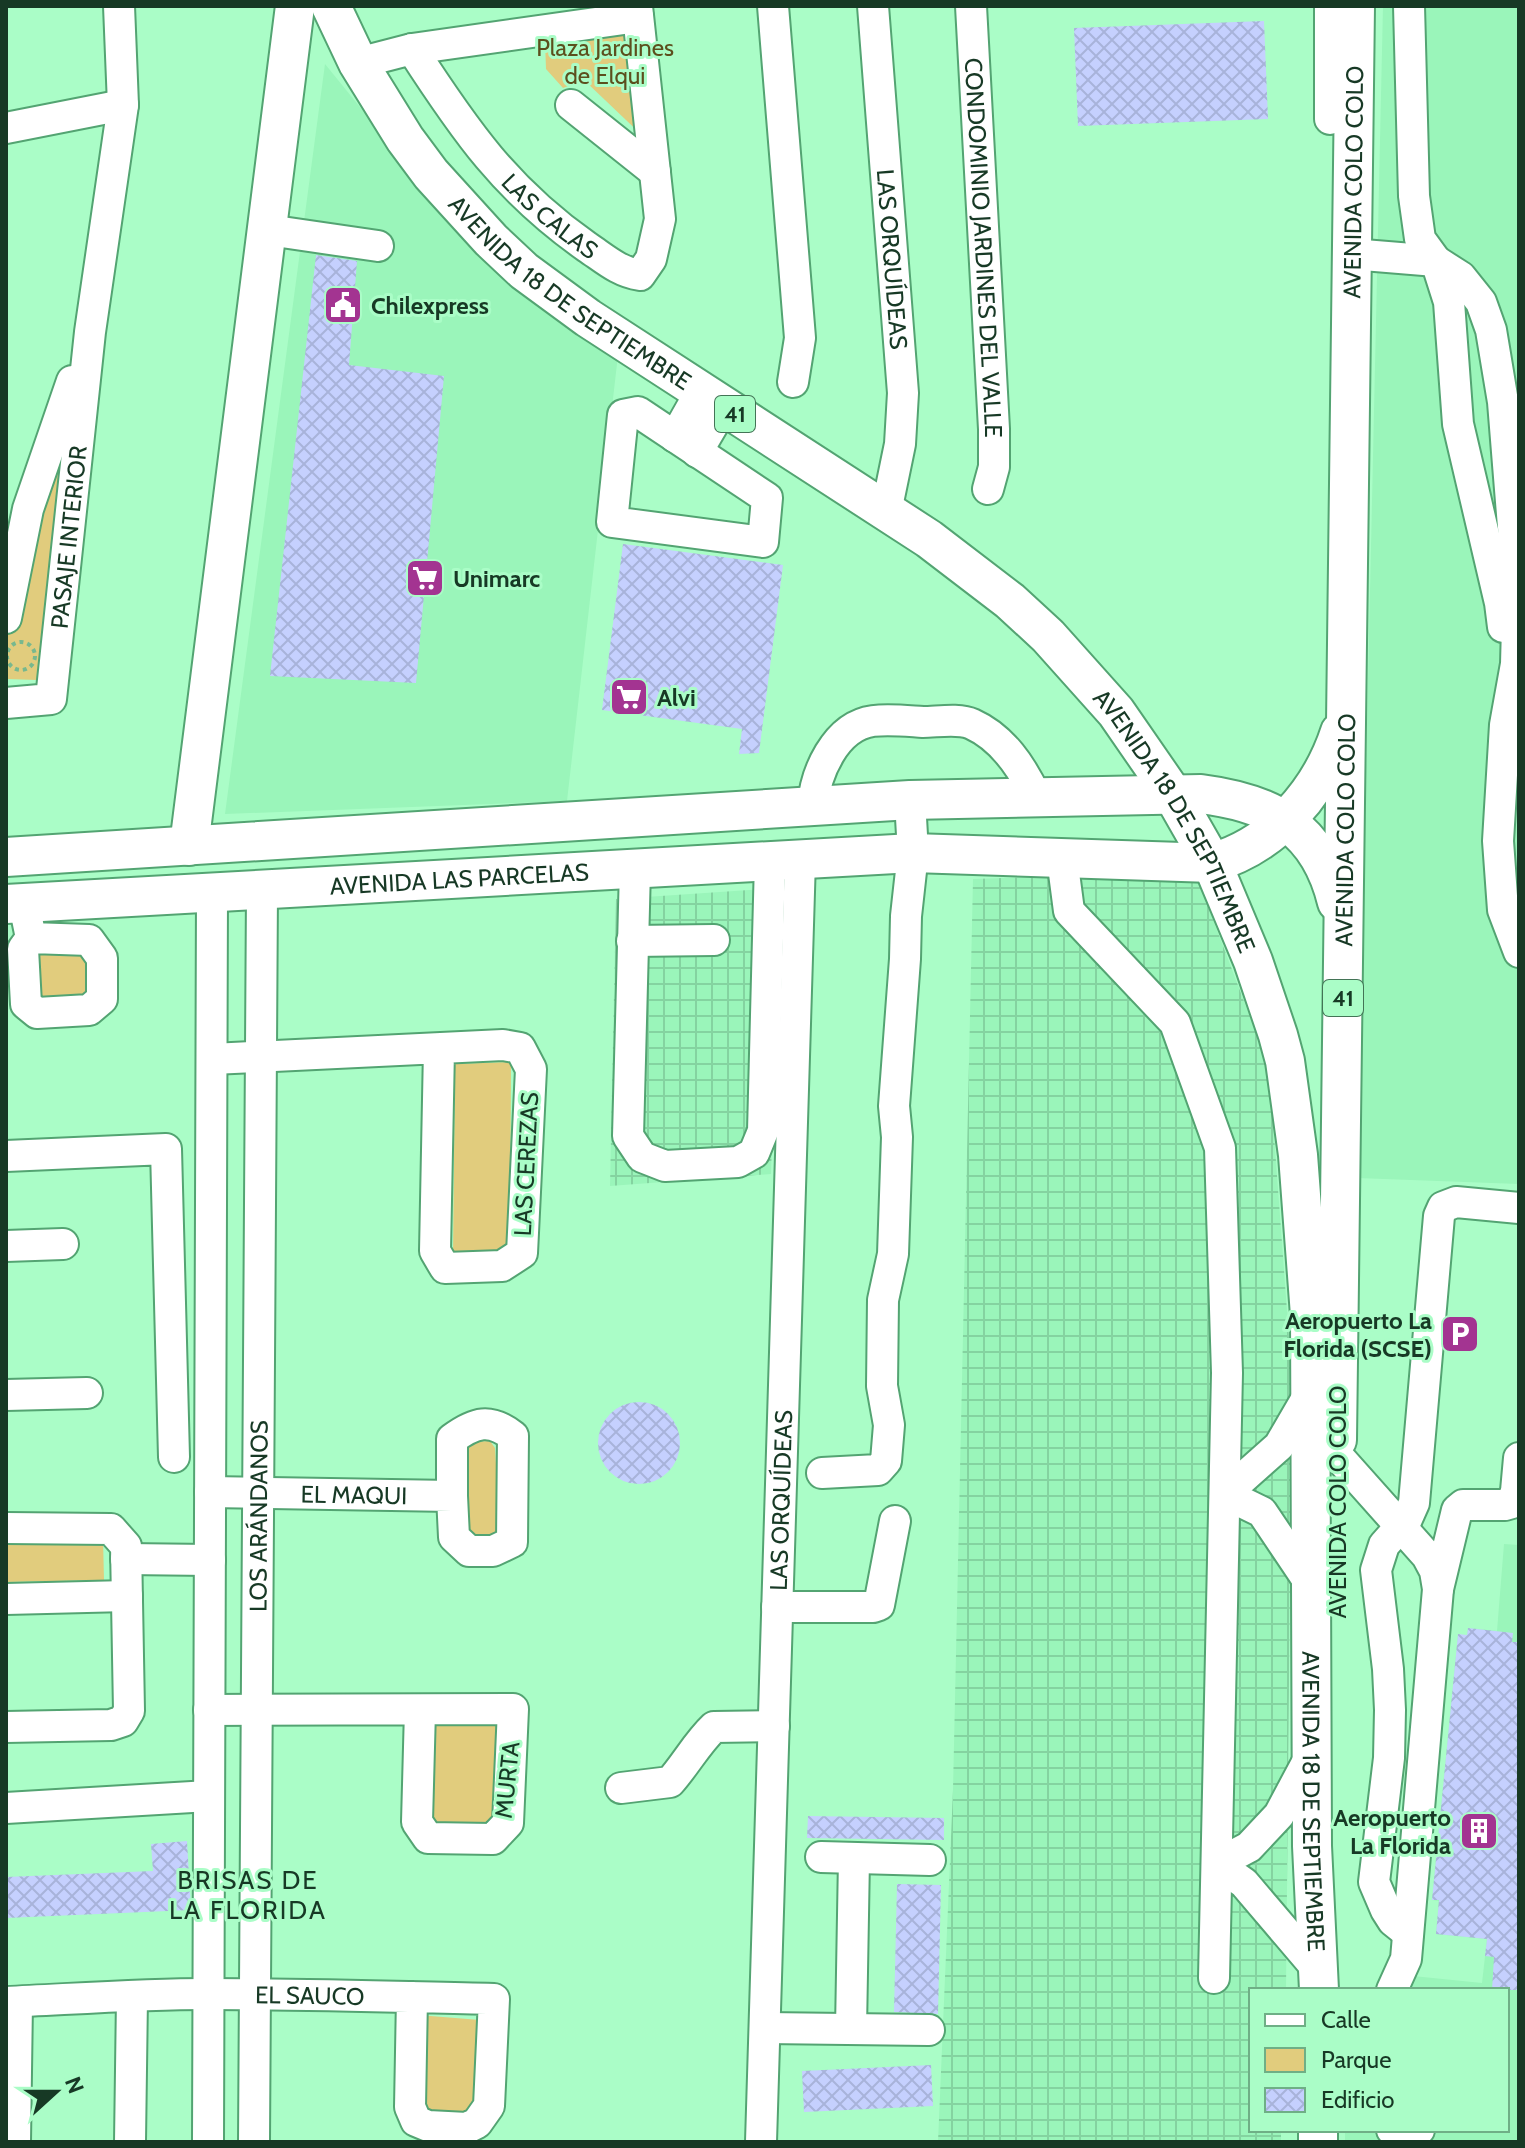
<svg xmlns="http://www.w3.org/2000/svg" width="1525" height="2148" font-family="Cabin,sans-serif">
	<style>
		.built { fill: #9af5ba }
		.industrial { fill: url(#industrial-grid) }
		.green { fill: #e1cc7d }
		.building { fill: url(#building-cross-hatch) }
		.lines { fill: none; stroke-linecap: round; stroke-linejoin: round }
		.minor-casing { stroke: #53a472; stroke-width: 34 }
		.major-casing { stroke: #53a472; stroke-width: 42 }
		.path { stroke: #77b88e; stroke-width: 4; stroke-dasharray: 4 4; stroke-linecap: butt }
		.minor { stroke: #fff; stroke-width: 30 }
		.major { stroke: #fff; stroke-width: 38 }
		.labels { text-anchor: middle; dominant-baseline: central; stroke-width: 6; stroke-linejoin: round; paint-order: stroke }
		.shield { fill: #aafdc7; stroke: #437456; stroke-width: 2 }
		.shield-label { font-size: 22px; font-weight: bold; fill: #173925 }
		.park-label { font-size: 24px; fill: #5c4f1d; stroke: #aafdc7 }
		.street-label { font-size: 24px; fill: #173925; stroke: #aafdc7 }
		.poi-label { font-size: 24px; font-weight: bold; fill: #173925; stroke: #aafdc7; text-anchor: start }
		.neighbourhood-label { font-size: 26px; letter-spacing: 2px; fill: #173925; stroke: #aafdc7 }
	</style>
	<defs>
		<pattern id="industrial-grid" width="8" height="8" patternUnits="userSpaceOnUse" patternTransform="scale(2)"><rect width="8" height="8" fill="#9af5ba"/><path d="M0 4h8M4 0v8" fill="none" stroke="#84d3a0"/></pattern>
		<pattern id="building-cross-hatch" width="8" height="8" patternUnits="userSpaceOnUse" patternTransform="scale(2)"><rect width="8" height="8" fill="#c5d0fe"/><path d="M0 0l8 8M0 8l8-8" fill="none" stroke="#a8b3da"/></pattern>
	</defs>
	<rect width="100%" height="100%" fill="#aafdc7"/>
	<!-- built -->
	<g class="built">
		<polygon points="1383,6 1519,6 1519,1184 1357,1178"/>
		<polygon points="325,64 468,240 618,355 567,801 225,814"/>
		<polygon points="1504,1544 1519,1545 1519,2142 1345,2142 1345,2130 1507,2130 1507,1990 1410,1990 1413,1976 1482,1983 1487,1939 1436,1934 1439,1901 1432,1900 1458,1635 1467,1635 1468,1628 1497,1631"/>
	</g>
	<!-- industrial -->
	<g class="industrial">
		<polygon points="1195,872 1269,1067 1292,1378 1286,1990 1251,1990 1251,2130 1281,2130 1281,2142 938,2142 953,1790 973,879"/>
		<polygon points="780,888 771,1174 610,1186 616,899"/>
	</g>
	<!-- green -->
	<g class="green">
		<polygon points="630,29 647,140 584,80 563,88 546,69 545,40"/>
		<polygon points="63,453 37,680 7,679 6,636 34,506"/>
		<polygon points="92,948 95,998 36,1001 33,951"/>
		<polygon points="511,1062 510,1249 453,1255 455,1064"/>
		<polygon points="490,1441 495,1448 500,1529 490,1538 477,1537 467,1526 463,1453 469,1442"/>
		<polygon points="103,1539 104,1580 6,1582 6,1541"/>
		<polygon points="429,1719 500,1721 494,1814 488,1822 441,1826 430,1819"/>
		<polygon points="418,2015 480,2020 482,2102 464,2118 423,2112"/>
	</g>
	<!-- building -->
	<g class="building">
		<polygon points="1264,21 1268,119 1078,126 1074,28"/>
		<polygon points="316,255 357,261 349,365 444,376 416,683 270,676"/>
		<polygon points="623,544 783,565 759,753 739,754 742,729 602,710"/>
		<circle cx="639" cy="1443" r="41"/>
		<polygon points="1468,1628 1513,1633 1512,1642 1519,1642 1519,1990 1492,1990 1494,1957 1485,1956 1487,1939 1436,1934 1439,1900 1432,1900 1458,1634 1467,1635"/>
		<polygon points="808,1816 944,1818 944,1840 807,1838"/>
		<polygon points="187,1841 191,1910 6,1918 6,1877 153,1871 151,1844"/>
		<polygon points="897,1884 941,1885 938,2014 894,2012"/>
		<polygon points="931,2065 933,2106 804,2112 802,2071"/>
	</g>
	<g class="lines">
		<!-- minor casing -->
		<g class="minor-casing">
			<g id="minor">
				<polyline points="773,6 800,338 793,382"/>
				<path id="s1" d="M873 6 903 393 900 444 886 512"/>
				<path id="s2" d="M971 6 994 429V467L988 489"/>
				<polyline points="1409,6 1414,196 1420,239 1436,261 1449,302 1458,424 1500,603 1503,627"/>
				<path id="s3" d="M412 49C465 131 506 190 587 247 605 259 619 272 640 275L651 259 660 219 637 6"/>
				<polyline points="358,63 412,49 638,17"/>
				<polyline points="571,105 655,172"/>
				<polyline points="1330,119 1330,6"/>
				<polyline points="6,128 123,105"/>
				<polyline points="268,230 378,246"/>
				<polyline points="1351,254 1436,261 1461,277 1481,302 1491,330 1503,402 1518,589 1516,664 1505,725 1498,841 1503,910 1519,952"/>
				<polygon points="638,412 767,498 763,542 612,522 623,415"/>
				<polyline points="675,437 701,391"/>
				<polyline points="697,452 724,406"/>
				<polyline points="6,618 28,509 72,381"/>
				<path id="s4" d="M6 703 51 699 90 332 123 105 119 6"/>
				<path d="M813 806C815 774 835 726 873 721 889 719 907 721 923 722 937 722 959 718 972 724 1003 738 1022 767 1036 797"/>
				<polyline points="1062,858 1069,911 1175,1023 1220,1148 1227,1373 1214,1978"/>
				<polyline points="635,869 628,1136 642,1157 665,1166 738,1162 754,1153 763,1131 770,861"/>
				<polyline points="24,904 31,938 23,949 26,1004 37,1013 89,1010 102,999 102,958 89,940 31,938"/>
				<polyline points="632,941 714,940"/>
				<polyline points="212,1059 503,1045 520,1048 531,1069 522,1253 502,1266 445,1268 435,1251 439,1049"/>
				<polyline points="6,1156 166,1149 174,1457"/>
				<polyline points="6,1246 63,1244"/>
				<polyline points="1311,1391 1279,1446 1225,1494 1262,1512 1311,1585"/>
				<polyline points="6,1395 87,1393"/>
				<polyline points="1337,1455 1427,1556 1435,1571 1438,1589 1406,1959 1392,1990"/>
				<polyline points="822,1473 878,1470 886,1461 889,1425 882,1386 883,1300 893,1254 897,1137 894,1106 905,959 906,916 913,853 910,800"/>
				<path id="s5" d="M210 1492 452 1496V1439C475 1422 490 1418 513 1436L512 1542 493 1551H469L454 1537 452 1496"/>
				<polyline points="6,1528 111,1529 126,1546 129,1711 123,1721 111,1725 6,1727"/>
				<polyline points="126,1559 210,1560"/>
				<polyline points="1438,1589 1457,1510 1463,1505 1505,1505 1512,1503 1516,1491 1519,1458"/>
				<polyline points="6,1599 127,1596"/>
				<polyline points="777,1607 873,1607 879,1605 895,1521"/>
				<polyline points="209,1710 513,1709 508,1823 493,1839 428,1838 417,1822 420,1710"/>
				<polyline points="1311,1755 1279,1815 1249,1847 1217,1864 1244,1883 1318,1970"/>
				<path d="M621 1788 670 1782C686 1764 697 1743 714 1727L774 1726"/>
				<polyline points="6,1808 209,1796"/>
				<polyline points="821,1857 930,1860"/>
				<polyline points="1408,1933 1393,1921 1386,1910 1374,1882 1389,1758 1390,1710 1388,1669 1376,1570 1384,1545 1392,1536 1402,1530 1414,1503 1439,1216 1443,1207 1456,1202 1519,1208"/>
				<path id="s6" d="M6 2002C73 1999 140 1994 207 1994 303 1994 398 1997 494 1999L489 2106 477 2123 467 2128 428 2126 416 2121 410 2107 412 1997"/>
				<polyline points="765,2028 929,2030"/>
				<polyline points="851,2029 854,1858"/>
				<polyline points="1392,2130 1419,2130"/>
				<polyline points="15,2142 17,2002"/>
				<polyline points="130,2142 132,1997"/>
				<polyline points="208,2142 212,894"/>
				<path id="s7" d="M254 2142 262 891"/>
				<path id="s8" d="M761 2142 800 859"/>
			</g>
		</g>
		<!-- major casing -->
		<g class="major-casing">
			<g id="major">
				<path id="s9" d="M331 6 358 63 405 139 431 174 491 240 524 271 588 318 929 539 1010 601 1048 636 1116 712 1172 793 1212 863 1253 961 1278 1035 1285 1061 1298 1155 1310 1315 1312 1846 1319 1990"/>
				<polyline points="189,846 295,6"/>
				<path d="M6 857 910 800 1201 794C1272 803 1319 828 1337 902"/>
				<path id="s10" d="M6 904 913 853 1212 863C1274 845 1320 793 1340 732"/>
				<path id="s11" d="M1337 1440 1355 6"/>
				<polyline points="1318,2142 1318,2130"/>
			</g>
		</g>
		<!-- path -->
		<circle class="path" cx="21" cy="656" r="14"/>
		<!-- minor -->
		<use href="#minor" class="minor"/>
		<!-- major -->
		<use href="#major" class="major"/>
	</g>
	<!-- icons -->
	<defs>
		<g id="civic-square" transform="scale(2)"><rect x="-9" y="-9" width="18" height="18" rx="4" fill="#a33491" stroke="#aafdc7"/><path d="M-.6-6.5H3V-4.5H.6V-3L4-1V1h2V6H-6V1h2V-1L-.6-3ZM-1.2 2.5V6h2.4V2.5Z" fill="#fff"/></g>
		<g id="supermarket-square" transform="scale(2)"><rect x="-9" y="-9" width="18" height="18" rx="4" fill="#a33491" stroke="#aafdc7"/><path d="M-6-5.5h2.5l.6 2H6L4.5 2H-2.5L-4.4-4H-6ZM-1.5 3.2a1.3 1.3 0 1 0 .1 0ZM3 3.2a1.3 1.3 0 1 0 .1 0Z" fill="#fff"/></g>
		<g id="parking-square" transform="scale(2)"><rect x="-9" y="-9" width="18" height="18" rx="4" fill="#a33491" stroke="#aafdc7"/><path d="M-3.5-5.5H1a3.5 3.5 0 0 1 0 7H-1V5.5H-3.5ZM-1-3.4V-.6H.8a1.4 1.4 0 0 0 0-2.8Z" fill="#fff"/></g>
		<g id="building-square" transform="scale(2)"><rect x="-9" y="-9" width="18" height="18" rx="4" fill="#a33491" stroke="#aafdc7"/><path d="M-4-6H4V6H1V3H-1V6H-4ZM-2.5-4.3h1.7v1.8h-1.7ZM.8-4.3h1.7v1.8H.8ZM-2.5-1h1.7V.8h-1.7ZM.8-1h1.7V.8H.8Z" fill="#fff"/></g>
	</defs>
	<g fill-rule="evenodd">
		<use href="#civic-square" x="343" y="305"/>
		<use href="#supermarket-square" x="425" y="578"/>
		<use href="#supermarket-square" x="629" y="697"/>
		<use href="#parking-square" x="1460" y="1334"/>
		<use href="#building-square" x="1479" y="1831"/>
	</g>
	<g class="labels">
		<!-- shield labels -->
		<g class="shield">
			<rect x="715" y="396" width="40" height="36" rx="6"/>
			<rect x="1323" y="980" width="40" height="36" rx="6"/>
		</g>
		<g class="shield-label">
			<text x="735" y="414">41</text>
			<text x="1343" y="998">41</text>
		</g>
		<!-- park labels -->
		<g class="park-label">
			<text x="605" y="47">Plaza Jardines<tspan x="605" dy="28">de Elqui</tspan></text>
		</g>
		<!-- street labels -->
		<g class="street-label">
			<text stroke="none"><textPath href="#s11" startOffset="1258">AVENIDA COLO COLO</textPath></text>
			<text stroke="none"><textPath href="#s3" startOffset="218">LAS CALAS</textPath></text>
			<text stroke="none"><textPath href="#s2" startOffset="242">CONDOMINIO JARDINES DEL VALLE</textPath></text>
			<text stroke="none"><textPath href="#s1" startOffset="254">LAS ORQUÍDEAS</textPath></text>
			<text stroke="none"><textPath href="#s9" startOffset="380">AVENIDA 18 DE SEPTIEMBRE</textPath></text>
			<text stroke="none"><textPath href="#s4" startOffset="208">PASAJE INTERIOR</textPath></text>
			<text stroke="none"><textPath href="#s9" startOffset="1196">AVENIDA 18 DE SEPTIEMBRE</textPath></text>
			<text stroke="none"><textPath href="#s11" startOffset="610">AVENIDA COLO COLO</textPath></text>
			<text stroke="none"><textPath href="#s10" startOffset="454">AVENIDA LAS PARCELAS</textPath></text>
			<text transform="translate(526 1164) rotate(-87)">LAS CEREZAS</text>
			<text stroke="none"><textPath href="#s5" startOffset="144">EL MAQUI</textPath></text>
			<text stroke="none"><textPath href="#s8" startOffset="642">LAS ORQUÍDEAS</textPath></text>
			<text transform="translate(1337 1502) rotate(-90)">AVENIDA COLO COLO</text>
			<text stroke="none"><textPath href="#s7" startOffset="626">LOS ARÁNDANOS</textPath></text>
			<text transform="translate(507 1780) rotate(-84)">MURTA</text>
			<text stroke="none"><textPath href="#s9" startOffset="2204">AVENIDA 18 DE SEPTIEMBRE</textPath></text>
			<text stroke="none"><textPath href="#s6" startOffset="304">EL SAUCO</textPath></text>
		</g>
		<!-- poi labels -->
		<g class="poi-label">
			<text x="371" y="305">Chilexpress</text>
			<text x="453" y="578">Unimarc</text>
			<text x="657" y="697">Alvi</text>
			<text x="1432" y="1320" text-anchor="end">Aeropuerto La<tspan x="1432" dy="28">Florida (SCSE)</tspan></text>
			<text x="1451" y="1817" text-anchor="end">Aeropuerto<tspan x="1451" dy="28">La Florida</tspan></text>
		</g>
		<!-- neighbourhood labels -->
		<g class="neighbourhood-label">
			<text x="248" y="1880">BRISAS DE<tspan x="248" dy="30">LA FLORIDA</tspan></text>
		</g>
	</g>
	<!-- border -->
	<rect width="1525" height="2148" fill="none" stroke="#173925" stroke-width="16"/>
	<!-- legend -->
	<rect x="1249" y="1988" width="260" height="144" fill="#aafdc7" stroke="#6faf86" stroke-width="2"/>
	<rect x="1265" y="2014" width="40" height="12" fill="#ffffff" stroke="#6faf86" stroke-width="2"/>
	<text x="1321" y="2028" font-size="24" fill="#173925">Calle</text>
	<rect x="1265" y="2048" width="40" height="24" fill="#e1cc7d" stroke="#6faf86" stroke-width="2"/>
	<text x="1321" y="2068" font-size="24" fill="#173925">Parque</text>
	<rect x="1265" y="2088" width="40" height="24" fill="url(#building-cross-hatch)" stroke="#6faf86" stroke-width="2"/>
	<text x="1321" y="2108" font-size="24" fill="#173925">Edificio</text>
	<!-- north arrow -->
	<g transform="translate(56 2092) rotate(69)" stroke="#aafdc7" stroke-width="6" paint-order="stroke">
	<path d="M0-6L14 30L0 20L-14 30Z" fill="#173925"/>
	<text y="-12" font-size="22" font-weight="bold" text-anchor="middle" fill="#173925">N</text>
	</g>
</svg>
